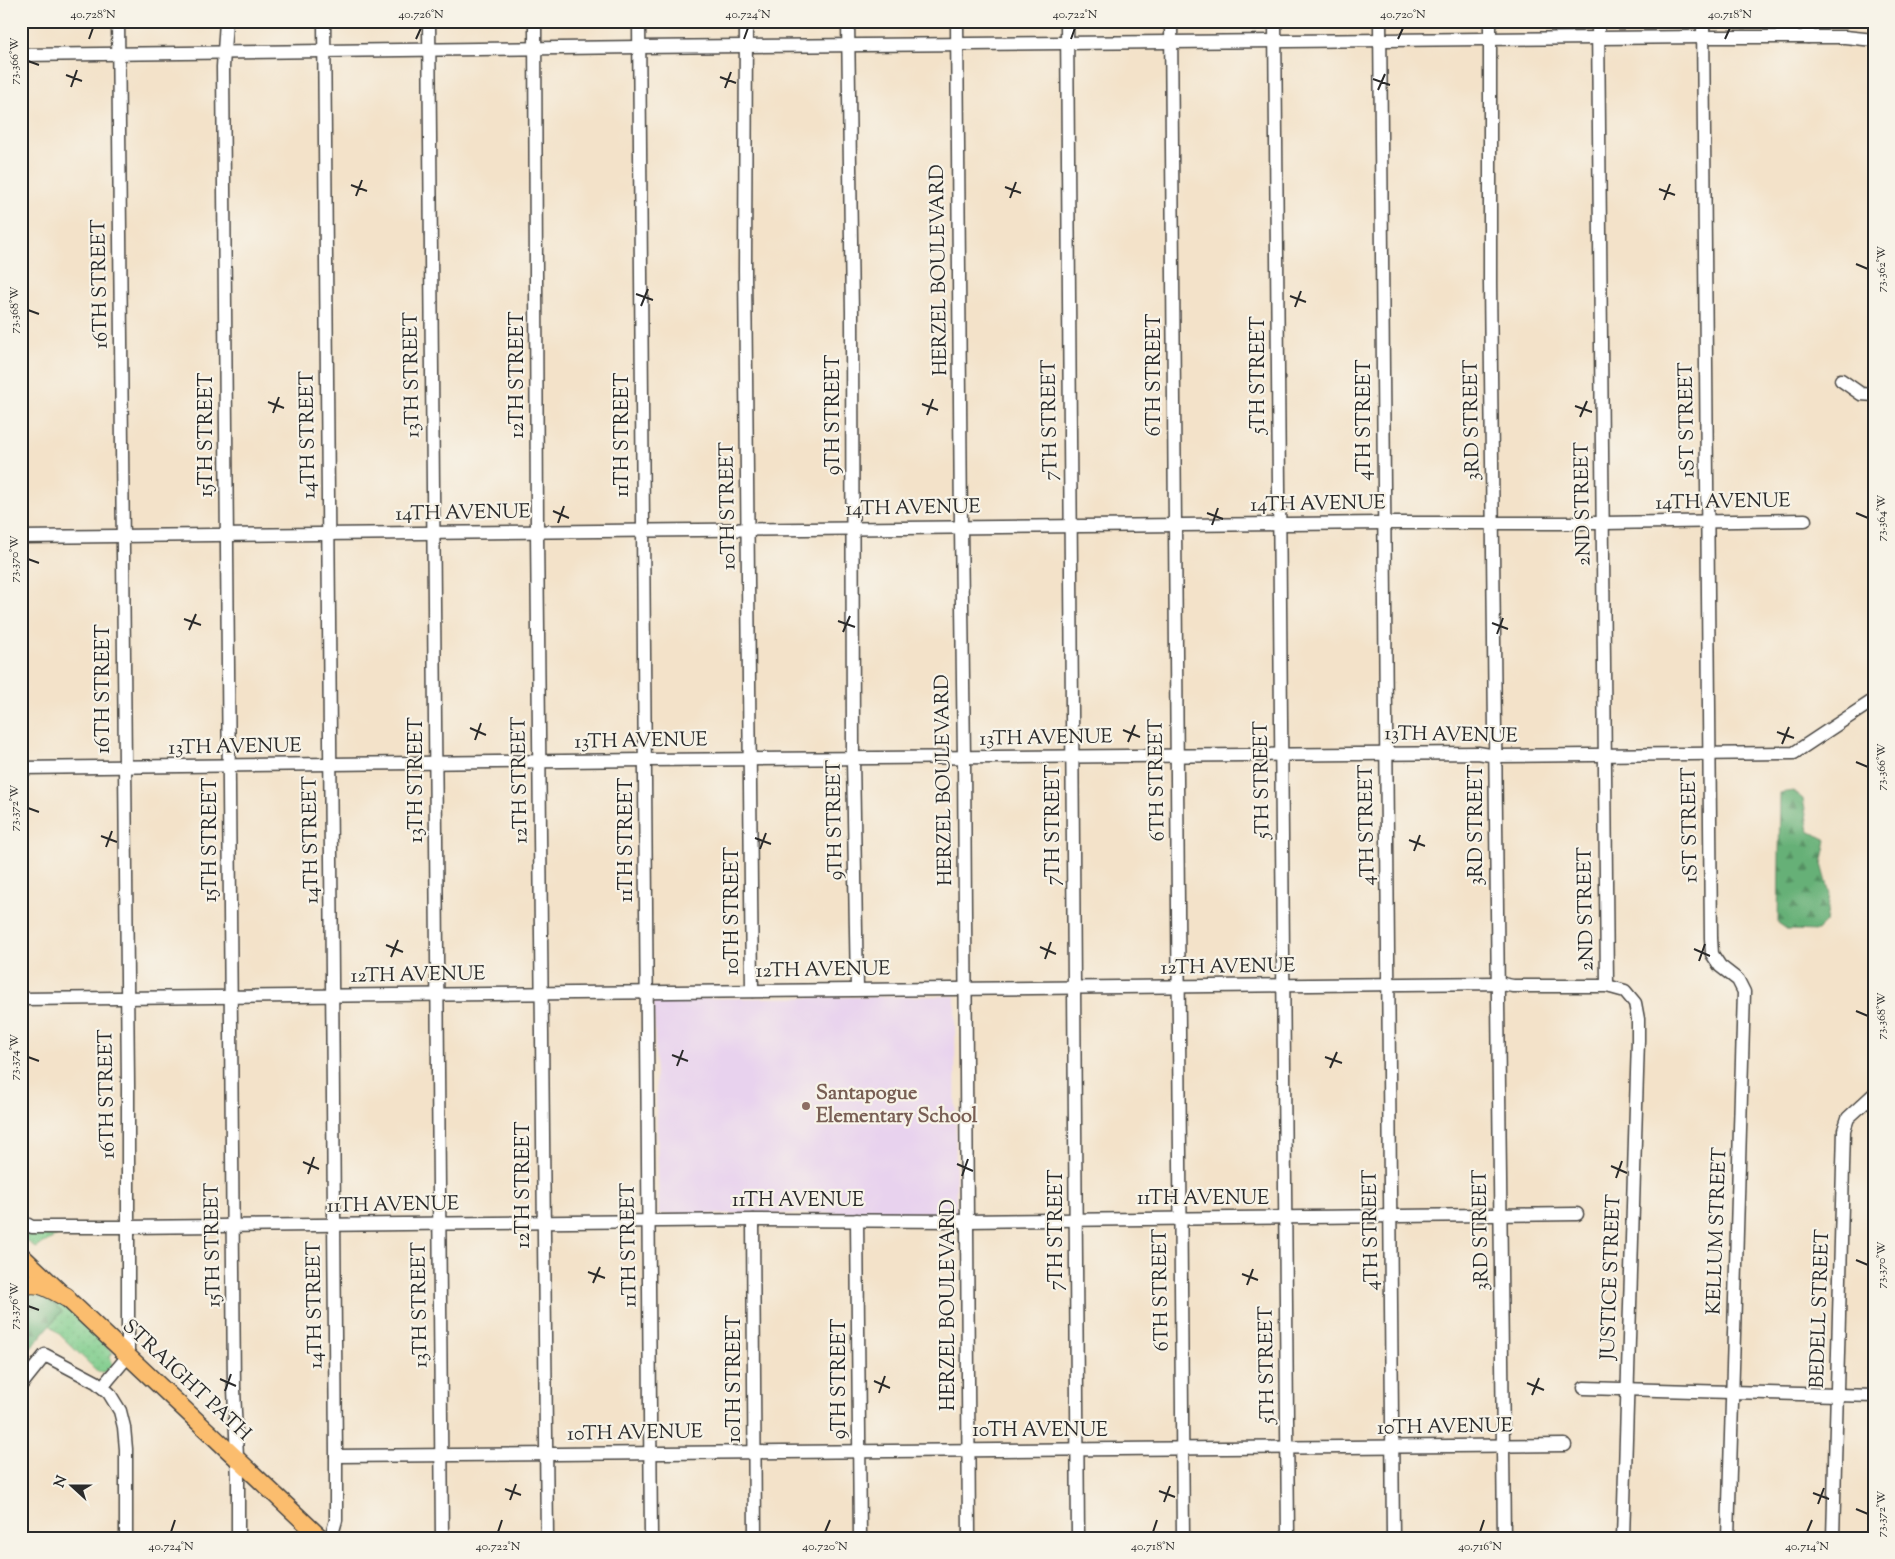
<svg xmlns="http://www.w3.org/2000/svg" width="1895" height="1559" font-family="'Sorts Mill Goudy',serif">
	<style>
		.built { fill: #e8d2ee }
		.grass { fill: url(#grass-dots); stroke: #547c5b }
		.forest { fill: url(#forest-firs); stroke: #486e51 }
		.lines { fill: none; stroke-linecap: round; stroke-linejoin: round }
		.minor-casing { stroke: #494643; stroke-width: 15 }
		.major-casing { stroke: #494643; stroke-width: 19 }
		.highway-casing { stroke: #494643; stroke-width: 21 }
		.minor { stroke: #fff; stroke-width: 12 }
		.major { stroke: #fbbd6e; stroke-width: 16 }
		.highway { stroke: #fbbd6e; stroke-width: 19 }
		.ticks { fill: none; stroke: #2b2b2b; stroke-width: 2 }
		.education-dot { fill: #8d6e63; stroke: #f7f3e8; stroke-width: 2 }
		.labels { text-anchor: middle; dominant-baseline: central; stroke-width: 4.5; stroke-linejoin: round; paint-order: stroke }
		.street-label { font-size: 20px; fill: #2b2b2b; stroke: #f7f3e8 }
		.education-label { font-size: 20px; font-weight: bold; fill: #785e54; stroke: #f7f3e8; text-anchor: start }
		.neatline { fill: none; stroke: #2b2b2b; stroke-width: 2 }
		.ticks-label { font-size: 12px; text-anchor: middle; fill: #2b2b2b }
	</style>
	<defs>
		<pattern id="grass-dots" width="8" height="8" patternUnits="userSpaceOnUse" patternTransform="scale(1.25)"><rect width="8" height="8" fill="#7ecc8b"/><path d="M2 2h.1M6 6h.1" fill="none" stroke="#6daf78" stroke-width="1.8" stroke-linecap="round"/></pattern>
		<pattern id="forest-firs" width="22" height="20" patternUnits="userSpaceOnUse" patternTransform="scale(1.25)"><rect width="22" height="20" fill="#66b077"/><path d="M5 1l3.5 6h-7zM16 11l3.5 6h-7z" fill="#548f62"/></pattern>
	</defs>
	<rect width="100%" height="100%" fill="#f7f3e8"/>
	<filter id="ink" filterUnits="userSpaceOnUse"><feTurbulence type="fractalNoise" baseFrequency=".02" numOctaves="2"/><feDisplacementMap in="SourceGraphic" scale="10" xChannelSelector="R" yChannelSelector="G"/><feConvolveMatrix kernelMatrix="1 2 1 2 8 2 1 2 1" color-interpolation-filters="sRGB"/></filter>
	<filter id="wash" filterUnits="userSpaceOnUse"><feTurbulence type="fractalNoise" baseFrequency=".0096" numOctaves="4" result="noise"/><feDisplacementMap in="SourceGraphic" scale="20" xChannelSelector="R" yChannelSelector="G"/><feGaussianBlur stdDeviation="1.12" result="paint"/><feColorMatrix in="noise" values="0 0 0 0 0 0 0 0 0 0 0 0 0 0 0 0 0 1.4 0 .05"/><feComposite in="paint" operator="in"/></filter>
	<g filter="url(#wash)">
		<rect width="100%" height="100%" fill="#f3e2c9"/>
		<!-- built -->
		<polygon class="built" points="955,996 956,1213 659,1214 654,999"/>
		<!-- grass -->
		<g class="grass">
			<polygon points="21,1230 29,1234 58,1235 35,1248 21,1235"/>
			<path d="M49 1291 113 1353 110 1356 113 1365C107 1371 105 1374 97 1371L50 1325 62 1311 43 1296 21 1302V1292Z"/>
		</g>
		<!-- forest -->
		<g class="forest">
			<polygon points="1793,791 1803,799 1809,831 1827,840 1822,864 1830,894 1826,922 1817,931 1788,930 1778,923 1780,793"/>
			<polygon points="43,1296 62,1311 21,1360 21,1302"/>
		</g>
	</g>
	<g filter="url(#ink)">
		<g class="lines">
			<!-- minor casing -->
			<g class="minor-casing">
				<g id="minor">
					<polyline points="226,21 223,67 234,1389 238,1480 238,1538"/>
					<polyline points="324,21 336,1456 336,1520 331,1538"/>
					<polyline points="429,21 442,1538"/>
					<polyline points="535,21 537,531 547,1538"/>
					<polyline points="639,21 651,1538"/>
					<polyline points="746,21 745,271 752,991"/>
					<polyline points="848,21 852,313 853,759 857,989"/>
					<polyline points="957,21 961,527 964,758 969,1538"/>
					<polyline points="1067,21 1078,1538"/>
					<polyline points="1171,21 1183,1538"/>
					<polyline points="1275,21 1288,1538"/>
					<polyline points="1380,21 1393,1538"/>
					<polyline points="1490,21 1490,282 1504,1538"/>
					<polyline points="1598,21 1607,986"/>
					<polyline points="1703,21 1711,938 1712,954 1720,966 1738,980 1744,992 1728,1538"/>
					<polyline points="1808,21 1808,37"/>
					<polyline points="21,55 639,47 1703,37 1845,37 1874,40"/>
					<polyline points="1841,380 1861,394 1874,395"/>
					<polyline points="21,537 1385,523 1603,523 1805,520"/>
					<polyline points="21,768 645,760 1478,753 1496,756 1794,753 1874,700"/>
					<polyline points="21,999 1497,983 1513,986 1607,986 1625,991 1635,1003 1638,1019 1638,1040 1623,1538"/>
					<polyline points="753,1220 755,1538"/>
					<polyline points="857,1220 860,1538"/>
					<polyline points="21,1221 32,1227 128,1227 753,1220 967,1221 1577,1214"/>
					<polyline points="21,1385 45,1355 96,1382 109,1393 120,1411 124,1427 126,1449 126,1538"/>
					<polyline points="102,1387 128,1356 128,1085 118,21"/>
					<polyline points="1584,1388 1874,1396"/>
					<polyline points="336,1456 1565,1445"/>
					<polyline points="1833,1538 1844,1130 1848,1118 1874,1094"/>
				</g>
			</g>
			<!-- major casing -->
			<g class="major-casing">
				<polyline id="major" points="21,1255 321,1538"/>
			</g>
			<!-- highway casing -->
			<g class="highway-casing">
				<path id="highway" d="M21 1286C38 1279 51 1289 66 1297"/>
			</g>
			<!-- minor -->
			<use href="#minor" class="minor"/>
			<!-- major -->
			<use href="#major" class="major"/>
			<!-- highway -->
			<use href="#highway" class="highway"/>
		</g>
	</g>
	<!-- ticks -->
	<path class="ticks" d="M89 39 93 28M416 39 421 28M744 39 748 28M1071 39 1075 28M1398 39 1403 28M1725 39 1730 28M28 61 39 65M66 75 82 81M720 77 736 83M1373 79 1390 85M71 87 77 70M725 88 731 72M1378 90 1385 74M351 185 367 191M1005 187 1021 193M1659 189 1675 195M356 196 362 180M1010 198 1016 182M1664 200 1670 184M1856 264 1868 269M636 294 653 300M1290 296 1306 302M641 306 648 289M1295 307 1301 291M28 310 39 314M268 402 284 408M922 404 938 410M1575 406 1592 412M273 413 279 397M927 415 933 399M1580 417 1587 401M553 511 569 518M1207 513 1223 519M1856 513 1868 518M558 523 564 506M1212 525 1218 508M28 559 39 563M184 619 201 625M838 621 855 627M1492 623 1508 629M189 630 196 614M843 632 850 616M1497 634 1503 618M470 728 486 735M1123 730 1140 737M1777 732 1794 738M475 740 481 723M1128 742 1135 725M1782 744 1789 727M1856 762 1868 767M28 808 39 812M101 836 117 842M755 838 771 844M1409 840 1425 846M106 847 112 831M760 849 766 833M1414 851 1420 835M386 945 403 952M1040 947 1056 954M1694 949 1710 956M391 957 398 940M1045 959 1051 942M1699 961 1705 944M1856 1011 1868 1016M672 1055 688 1061M28 1057 39 1061M1325 1057 1342 1063M677 1066 683 1050M1330 1068 1337 1052M303 1162 319 1169M957 1164 973 1171M1611 1166 1627 1173M308 1174 314 1157M962 1176 968 1159M1616 1178 1622 1161M1856 1260 1868 1265M588 1272 605 1278M1242 1274 1258 1280M593 1283 600 1267M1247 1285 1253 1269M28 1306 39 1310M220 1379 236 1386M874 1381 890 1388M1527 1383 1544 1390M225 1391 231 1374M879 1393 885 1376M1532 1395 1539 1378M505 1489 521 1495M1159 1491 1175 1497M1813 1493 1829 1499M510 1500 516 1484M1164 1502 1170 1486M1818 1504 1824 1488M1856 1509 1868 1514M171 1532 175 1520M498 1532 502 1520M825 1532 830 1520M1153 1532 1157 1520M1480 1532 1484 1520M1807 1532 1812 1520"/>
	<!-- markers -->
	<circle class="education-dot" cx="806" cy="1106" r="5"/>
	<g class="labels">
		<!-- street labels -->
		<g class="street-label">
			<text transform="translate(940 270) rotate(-91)">HERZEL BOULEVARD</text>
			<text transform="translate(101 284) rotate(-91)">16TH STREET</text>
			<text transform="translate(413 375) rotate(-91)">13TH STREET</text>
			<text transform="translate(518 375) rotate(-90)">12TH STREET</text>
			<text transform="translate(1155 375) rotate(-90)">6TH STREET</text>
			<text transform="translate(1259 375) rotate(-90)">5TH STREET</text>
			<text transform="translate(834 415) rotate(-90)">9TH STREET</text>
			<text transform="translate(1051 420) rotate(-91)">7TH STREET</text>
			<text transform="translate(1365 420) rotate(-90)">4TH STREET</text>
			<text transform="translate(1473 420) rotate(-91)">3RD STREET</text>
			<text transform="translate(1688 420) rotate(-91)">1ST STREET</text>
			<text transform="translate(207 435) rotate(-90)">15TH STREET</text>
			<text transform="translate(309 435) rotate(-91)">14TH STREET</text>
			<text transform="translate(623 435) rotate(-90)">11TH STREET</text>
			<text transform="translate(1723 503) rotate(-1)">14TH AVENUE</text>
			<text transform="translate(1584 504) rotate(-91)">2ND STREET</text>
			<text transform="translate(1318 505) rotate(-1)">14TH AVENUE</text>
			<text transform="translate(729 506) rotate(-91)">10TH STREET</text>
			<text transform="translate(913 509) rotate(-1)">14TH AVENUE</text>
			<text transform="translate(463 514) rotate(-1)">14TH AVENUE</text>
			<text transform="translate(104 689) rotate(-90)">16TH STREET</text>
			<text transform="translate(1451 736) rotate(1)">13TH AVENUE</text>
			<text transform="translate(1046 739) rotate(-1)">13TH AVENUE</text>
			<text transform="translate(641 742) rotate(-1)">13TH AVENUE</text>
			<text transform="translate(235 748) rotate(-1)">13TH AVENUE</text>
			<text transform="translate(417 780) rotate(-90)">13TH STREET</text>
			<text transform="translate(521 780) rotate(-91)">12TH STREET</text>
			<text transform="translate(945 780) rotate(-91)">HERZEL BOULEVARD</text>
			<text transform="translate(1158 780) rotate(-91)">6TH STREET</text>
			<text transform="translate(1263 780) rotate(-91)">5TH STREET</text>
			<text transform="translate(836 820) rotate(-91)">9TH STREET</text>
			<text transform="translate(1054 825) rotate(-90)">7TH STREET</text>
			<text transform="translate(1368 825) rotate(-91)">4TH STREET</text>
			<text transform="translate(1477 825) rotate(-90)">3RD STREET</text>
			<text transform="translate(1691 825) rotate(-91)">1ST STREET</text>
			<text transform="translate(211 840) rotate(-90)">15TH STREET</text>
			<text transform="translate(312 840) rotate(-91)">14TH STREET</text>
			<text transform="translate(627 840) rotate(-90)">11TH STREET</text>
			<text transform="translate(1587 909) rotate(-91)">2ND STREET</text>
			<text transform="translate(733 911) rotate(-90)">10TH STREET</text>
			<text transform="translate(1228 968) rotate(-1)">12TH AVENUE</text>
			<text transform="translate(823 971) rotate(-1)">12TH AVENUE</text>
			<text transform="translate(418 976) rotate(-1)">12TH AVENUE</text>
			<text transform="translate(108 1094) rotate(-91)">16TH STREET</text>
			<text transform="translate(524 1185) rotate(-90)">12TH STREET</text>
			<text x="1203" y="1199">11TH AVENUE</text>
			<text x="798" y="1201">11TH AVENUE</text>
			<text transform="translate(393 1206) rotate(-1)">11TH AVENUE</text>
			<text transform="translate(1057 1230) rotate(-90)">7TH STREET</text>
			<text transform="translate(1372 1230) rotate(-91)">4TH STREET</text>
			<text transform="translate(1482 1230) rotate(-91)">3RD STREET</text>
			<text transform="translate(1718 1231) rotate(-88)">KELLUM STREET</text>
			<text transform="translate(214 1245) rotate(-91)">15TH STREET</text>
			<text transform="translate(630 1245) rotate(-91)">11TH STREET</text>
			<text transform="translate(1612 1277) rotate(-88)">JUSTICE STREET</text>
			<text transform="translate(1162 1290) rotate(-91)">6TH STREET</text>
			<text transform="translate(316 1305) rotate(-91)">14TH STREET</text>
			<text transform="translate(421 1305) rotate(-91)">13TH STREET</text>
			<text transform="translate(949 1305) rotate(-90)">HERZEL BOULEVARD</text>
			<text transform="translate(1821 1309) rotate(-88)">BEDELL STREET</text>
			<text transform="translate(1268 1365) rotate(-91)">5TH STREET</text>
			<text transform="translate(735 1379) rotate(-90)">10TH STREET</text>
			<text transform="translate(840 1379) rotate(-90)">9TH STREET</text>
			<text transform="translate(186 1381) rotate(43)">STRAIGHT PATH</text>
			<text transform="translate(1445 1428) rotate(-1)">10TH AVENUE</text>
			<text x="1040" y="1431">10TH AVENUE</text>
			<text transform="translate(635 1434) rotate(-1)">10TH AVENUE</text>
		</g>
		<!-- education labels -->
		<g class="education-label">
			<text x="816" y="1094">Santapogue<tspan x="816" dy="23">Elementary School</tspan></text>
		</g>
	</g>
	<!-- margin -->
	<rect width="1895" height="1559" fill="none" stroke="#f7f3e8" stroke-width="55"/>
	<!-- north arrow -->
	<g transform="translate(72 1486) rotate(291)" stroke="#f7f3e8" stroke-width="4" paint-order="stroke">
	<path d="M0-4L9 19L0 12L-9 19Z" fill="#2b2b2b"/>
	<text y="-8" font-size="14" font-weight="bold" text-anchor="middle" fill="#2b2b2b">N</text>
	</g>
	<rect x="28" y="28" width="1840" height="1504" class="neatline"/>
	<g class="ticks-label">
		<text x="93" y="18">40.728°N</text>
		<text x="421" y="18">40.726°N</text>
		<text x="748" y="18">40.724°N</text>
		<text x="1075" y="18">40.722°N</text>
		<text x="1403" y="18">40.720°N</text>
		<text x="1730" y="18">40.718°N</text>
		<text transform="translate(14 61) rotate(-90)" y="4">73.366°W</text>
		<text transform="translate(1881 269) rotate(-90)" y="4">73.362°W</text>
		<text transform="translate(14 310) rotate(-90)" y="4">73.368°W</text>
		<text transform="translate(1881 518) rotate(-90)" y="4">73.364°W</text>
		<text transform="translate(14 559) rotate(-90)" y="4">73.370°W</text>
		<text transform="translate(1881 767) rotate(-90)" y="4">73.366°W</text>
		<text transform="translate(14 808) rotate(-90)" y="4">73.372°W</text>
		<text transform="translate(1881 1016) rotate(-90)" y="4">73.368°W</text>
		<text transform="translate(14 1057) rotate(-90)" y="4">73.374°W</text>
		<text transform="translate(1881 1265) rotate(-90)" y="4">73.370°W</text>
		<text transform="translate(14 1306) rotate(-90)" y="4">73.376°W</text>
		<text transform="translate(1881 1514) rotate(-90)" y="4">73.372°W</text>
		<text x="171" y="1550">40.724°N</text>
		<text x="498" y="1550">40.722°N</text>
		<text x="825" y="1550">40.720°N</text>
		<text x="1153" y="1550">40.718°N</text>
		<text x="1480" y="1550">40.716°N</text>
		<text x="1807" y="1550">40.714°N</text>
	</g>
</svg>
